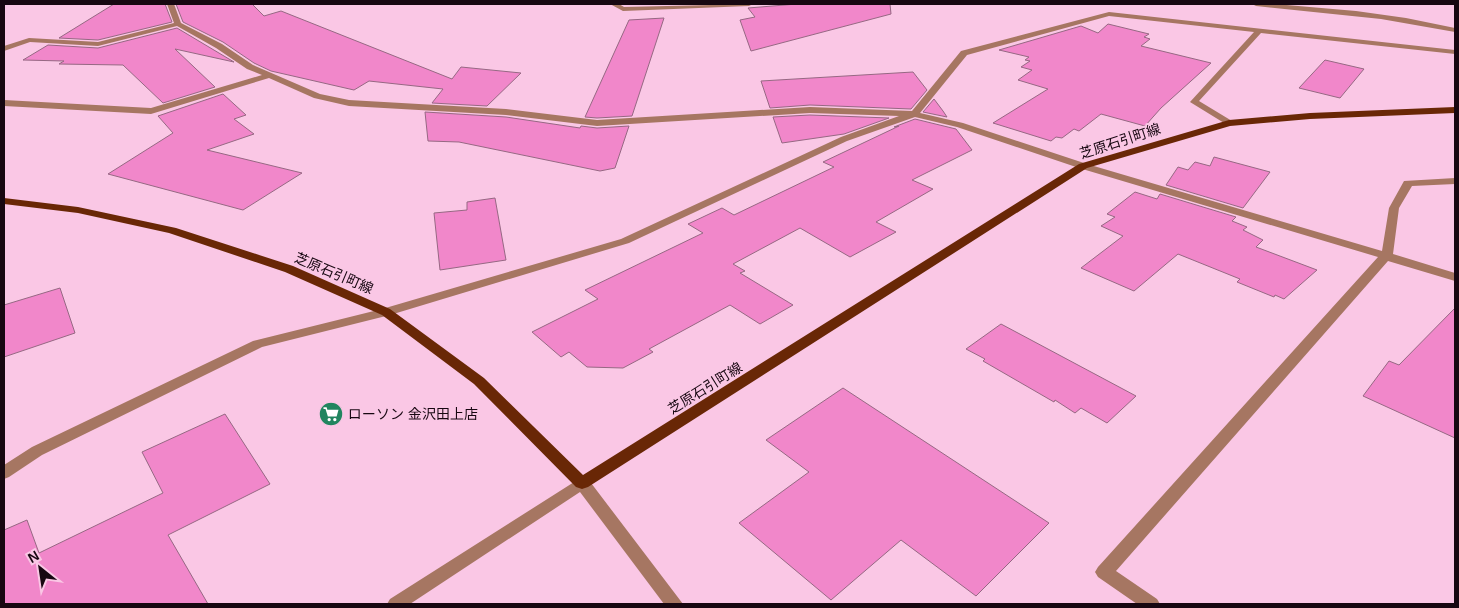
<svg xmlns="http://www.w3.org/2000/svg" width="1459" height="608" font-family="Arial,'Noto Sans JP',sans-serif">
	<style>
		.building { fill: #f187ca; stroke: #966883 }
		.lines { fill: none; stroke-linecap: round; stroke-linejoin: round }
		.minor { fill: #a67662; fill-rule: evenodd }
		.major { fill: #692706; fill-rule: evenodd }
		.labels { text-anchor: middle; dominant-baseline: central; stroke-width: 4; stroke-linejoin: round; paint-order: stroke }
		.street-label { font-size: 14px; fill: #170711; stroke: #fac7e5 }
		.poi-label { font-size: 14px; fill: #170711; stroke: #fac7e5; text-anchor: start }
	</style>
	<rect width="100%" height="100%" fill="#fac7e5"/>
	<!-- building -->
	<g class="building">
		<polygon points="114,4 165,4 172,22 98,40 59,38"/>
		<polygon points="176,4 252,4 264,16 281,11 452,79 461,67 521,73 487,106 432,103 443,89 369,81 354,90 271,71 254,63 223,42 183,22"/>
		<polygon points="797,4 890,4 891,14 751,51 740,20 755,17 748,8"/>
		<polygon points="664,18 632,116 597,118 585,117 629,20"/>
		<polygon points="1108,24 1149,34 1144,37 1150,39 1141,46 1211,63 1161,108 1145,126 1101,114 1079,131 1074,129 1062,138 1056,137 1051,141 993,123 1048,89 1018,80 1032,70 1021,67 1030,61 1025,60 1029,57 999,50 1081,26 1098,33"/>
		<polygon points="177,28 234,62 175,49 215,87 163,103 123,65 59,64 64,61 23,60 48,45 98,48"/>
		<polygon points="1325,60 1364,69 1340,98 1299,88"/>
		<polygon points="913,72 927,90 911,109 810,105 770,108 761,81"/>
		<polygon points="223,94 246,115 234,119 254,134 207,150 302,173 243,210 108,174 173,133 158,116"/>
		<polygon points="934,99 943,111 947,117 923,112"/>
		<polygon points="425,112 506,117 580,128 581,126 597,128 629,126 615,168 600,171 459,142 428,141"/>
		<polygon points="810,115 889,118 844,134 782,143 773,117"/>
		<polygon points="915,119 956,129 972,150 912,180 933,189 876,222 896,232 850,257 800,228 733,264 745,271 740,273 793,305 760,324 730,305 649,349 653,352 623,368 587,367 569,352 561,357 532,332 598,299 585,290 703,233 688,224 722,208 734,215 834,167 823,162 899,126 894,127"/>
		<polygon points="1214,157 1270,172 1243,208 1166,185 1178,167 1188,170 1195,162 1210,166"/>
		<polygon points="1135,192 1157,199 1160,194 1236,217 1232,221 1247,227 1243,230 1263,240 1256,247 1317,270 1284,299 1275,295 1274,297 1237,282 1240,279 1178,254 1134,291 1081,268 1123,236 1101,226 1115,217 1107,214"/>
		<polygon points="495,198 506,260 440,270 434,213 467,210 467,202"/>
		<polygon points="60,288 75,333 4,357 4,305"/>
		<polygon points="1455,308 1455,438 1363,396 1389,361 1399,365"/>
		<polygon points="1001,324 1136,396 1107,423 1081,408 1075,413 1055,400 1054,402 983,361 985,359 966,349"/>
		<polygon points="843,388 1049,523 976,596 901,540 831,600 739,523 809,472 766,440"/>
		<polygon points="225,414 270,484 168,535 208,604 4,604 4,530 27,520 39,553 163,493 142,452"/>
	</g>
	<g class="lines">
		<!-- minor -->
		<g class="minor">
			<polygon points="167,4 174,4 181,23 222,44 253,65 320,94 349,100 506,109 597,120 810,107 912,111 961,51 1109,12 1455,50 1455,54 1261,33 1199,101 1232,121 1234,123 1229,126 1190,102 1254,32 1109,16 967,55 920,113 963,123 1087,164 1382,251 1389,208 1404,181 1455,178 1455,184 1412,186 1399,208 1393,254 1455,273 1455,281 1388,261 1116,571 1157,599 1160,604 1137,604 1098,577 1095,572 1098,567 1378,257 1079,168 957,127 915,117 847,141 629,243 390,315 262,347 42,455 9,477 4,479 4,465 32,447 253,341 382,309 621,239 841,137 899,116 810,113 597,126 506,115 349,106 314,98 269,78 151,114 4,106 4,100 151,108 262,75 247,69 216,48 177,26 98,46 30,42 4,51 4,46 29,38 98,42 174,23"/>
			<polygon points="610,4 619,4 624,7 753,4 749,6 623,11"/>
			<polygon points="1252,4 1275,4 1356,11 1406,18 1455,28 1455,32 1381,19 1256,6"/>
			<polygon points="582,477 588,479 683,604 664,604 580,492 410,604 387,604 390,599"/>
		</g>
		<!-- major -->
		<polygon class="major" points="1455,107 1455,113 1310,119 1230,126 1087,168 588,487 582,489 576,487 474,384 382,315 285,272 169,233 78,213 4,204 4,198 78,207 176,228 293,266 390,309 484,378 583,475 1079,164 1229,120 1310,113"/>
	</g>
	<!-- icons -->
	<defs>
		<g id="supermarket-disc" transform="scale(1.25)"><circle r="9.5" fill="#21855f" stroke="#fac7e5"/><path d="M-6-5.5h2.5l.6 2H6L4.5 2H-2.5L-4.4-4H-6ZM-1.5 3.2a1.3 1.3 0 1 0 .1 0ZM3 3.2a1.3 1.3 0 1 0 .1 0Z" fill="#fff"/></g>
	</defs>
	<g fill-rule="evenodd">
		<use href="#supermarket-disc" x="331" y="414"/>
	</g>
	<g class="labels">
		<!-- street labels -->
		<g class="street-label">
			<text transform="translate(1120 141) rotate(-18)">芝原石引町線</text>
			<text transform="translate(334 273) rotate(23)">芝原石引町線</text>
			<text transform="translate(705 388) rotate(-32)">芝原石引町線</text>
		</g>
		<!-- poi labels -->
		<g class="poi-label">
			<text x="348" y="414">ローソン 金沢田上店</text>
		</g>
	</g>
	<!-- border -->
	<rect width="1459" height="608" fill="none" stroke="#170711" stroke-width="10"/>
	<!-- north arrow -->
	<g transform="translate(40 568) rotate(330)" stroke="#fac7e5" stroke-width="4" paint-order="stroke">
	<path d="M0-4L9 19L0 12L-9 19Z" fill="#170711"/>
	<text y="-8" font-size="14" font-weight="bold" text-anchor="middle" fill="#170711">N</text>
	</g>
</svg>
